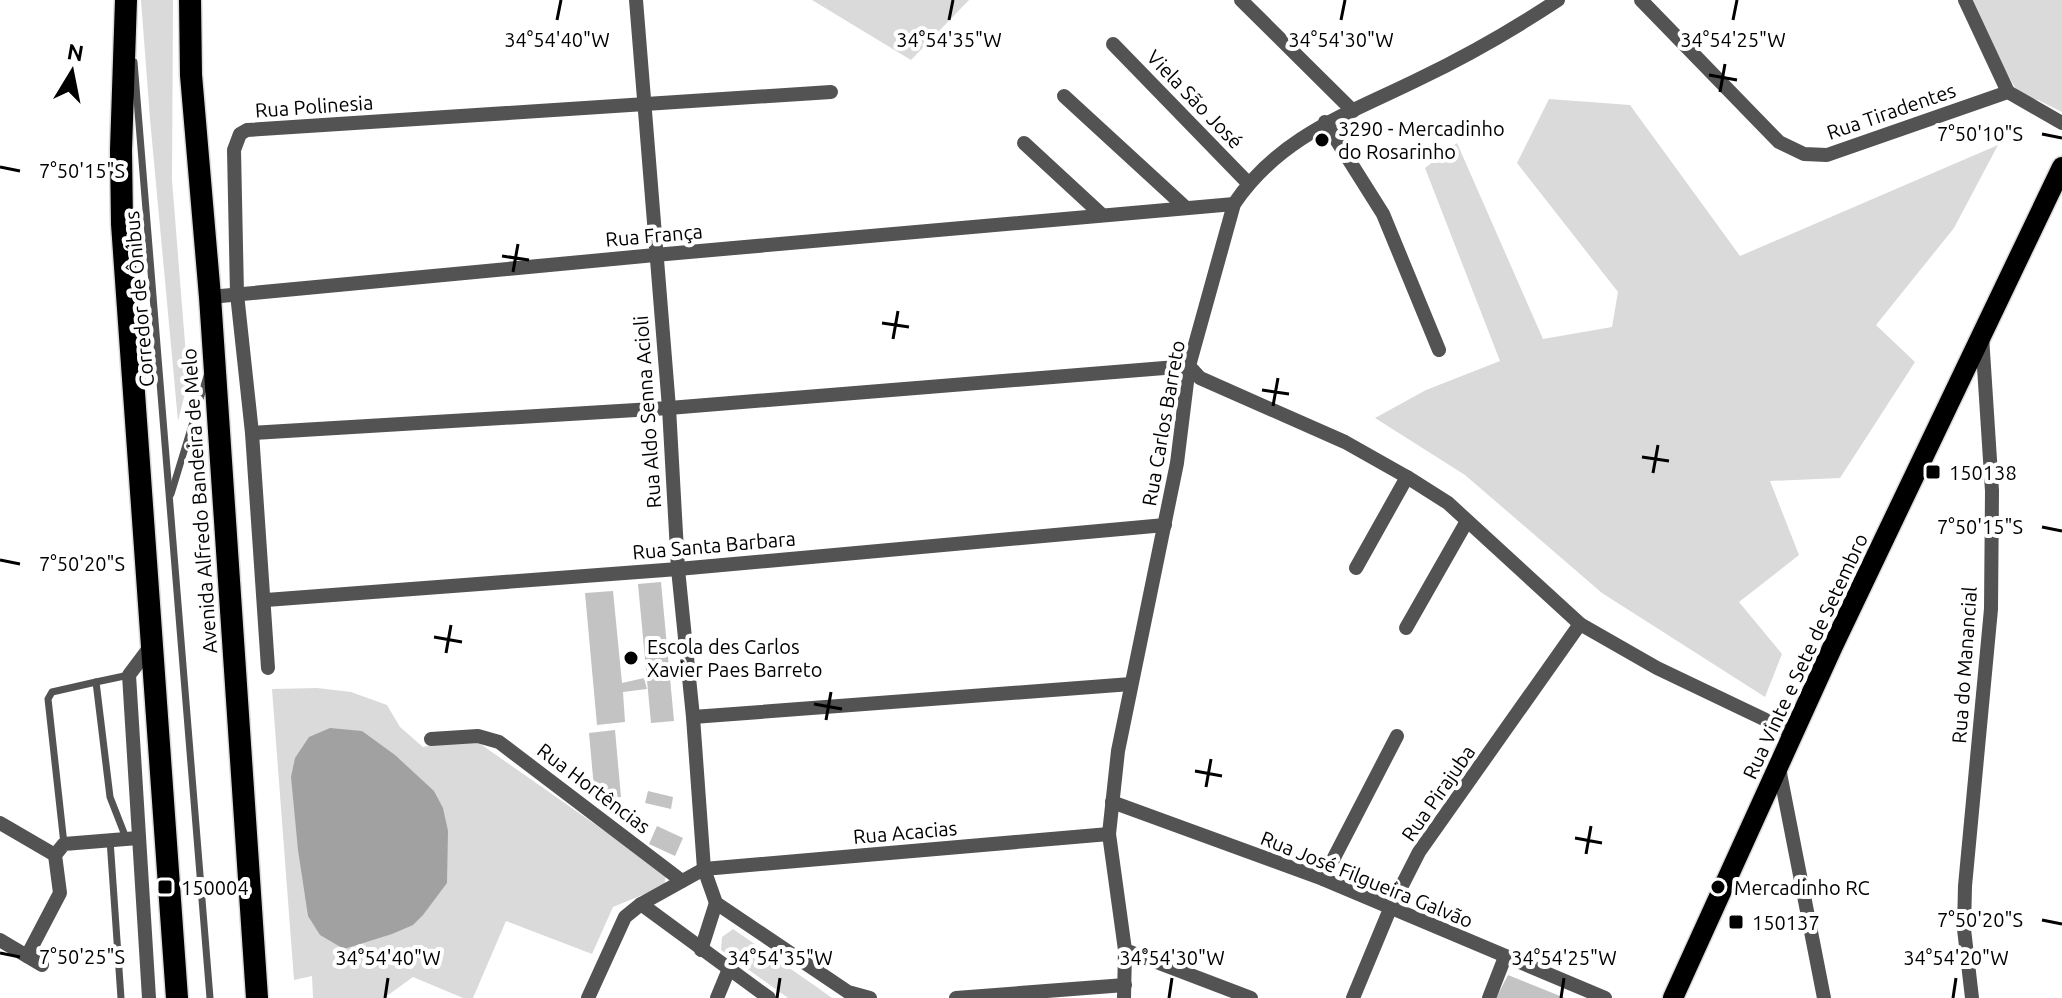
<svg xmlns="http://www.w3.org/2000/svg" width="2062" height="998" font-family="Ubuntu,sans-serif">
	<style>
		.green { fill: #dadada }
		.water { fill: #a1a1a1 }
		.building { fill: #c3c3c3 }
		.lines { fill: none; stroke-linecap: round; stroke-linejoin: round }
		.primary-casing { stroke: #dbdbdb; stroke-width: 23 }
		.trunk-casing { stroke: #dbdbdb; stroke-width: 25 }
		.service { stroke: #535353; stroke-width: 7 }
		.minor { stroke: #535353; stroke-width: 14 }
		.primary { stroke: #000; stroke-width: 20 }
		.trunk { stroke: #000; stroke-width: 22 }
		.ticks { fill: none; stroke: #000; stroke-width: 3 }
		.poi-dot { fill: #000; stroke: #fff; stroke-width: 3 }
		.labels { text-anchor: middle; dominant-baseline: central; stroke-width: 8; stroke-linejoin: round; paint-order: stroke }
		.street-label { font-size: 20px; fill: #000; stroke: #fff }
		.poi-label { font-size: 20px; fill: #000; stroke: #fff; text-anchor: start }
		.ticks-label { font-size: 20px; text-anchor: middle; fill: #000; stroke: #fff; stroke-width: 8; stroke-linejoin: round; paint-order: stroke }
	</style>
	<rect width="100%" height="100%" fill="#fff"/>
	<!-- green -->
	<g class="green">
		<polygon points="141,0 173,0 172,180 188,381 178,421 150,119"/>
		<polygon points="812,0 969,0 911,60"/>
		<polygon points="1968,0 2062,0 2062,112 2038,100 2022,100 1971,10"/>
		<polygon points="1549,99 1630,105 1740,256 1998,145 1954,228 1876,325 1915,362 1840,478 1770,481 1799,555 1739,602 1782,654 1765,697 1602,593 1465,475 1375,418 1426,390 1500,361 1425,168 1457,143 1543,339 1612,327 1618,292 1517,163"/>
		<polygon points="317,688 351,692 387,705 400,727 423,747 459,740 479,743 666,874 664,886 613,907 592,954 506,921 473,998 463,998 413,977 384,998 313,998 312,976 294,980 272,689"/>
		<polygon points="733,929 821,990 832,998 788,998 721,950 722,937"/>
	</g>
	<!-- water -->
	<polygon class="water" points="330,728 362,731 395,755 434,791 443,808 448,831 447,883 423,915 413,925 392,934 344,949 320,935 308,916 298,850 291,777 295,758 309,737"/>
	<!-- building -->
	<g class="building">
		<polygon points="661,582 674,721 651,723 638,584"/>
		<polygon points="613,591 622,683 644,678 647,689 623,692 625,722 597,725 585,593"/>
		<polygon points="615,730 621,797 595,799 589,733"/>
		<polygon points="648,791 673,797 671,809 645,803"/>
		<polygon points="657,826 683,838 675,856 649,844"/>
		<polygon points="1508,975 1565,998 1496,998"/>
	</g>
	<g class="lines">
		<!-- primary casing -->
		<g class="primary-casing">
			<polyline id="primary" points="1673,998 1833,646 2062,167"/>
		</g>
		<!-- trunk casing -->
		<g class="trunk-casing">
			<g id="trunk">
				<polyline points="126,0 121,150 122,224 177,998"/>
				<polyline points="190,0 191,75 210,297 257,998"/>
			</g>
		</g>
		<!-- service -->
		<g class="service">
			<polyline points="134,62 210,998"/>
			<polyline points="171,494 207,376"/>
			<polyline points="126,838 110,797 96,682 129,675"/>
			<polyline points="110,840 121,998"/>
			<polyline points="64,844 48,699 52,692 96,682"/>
		</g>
		<!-- minor -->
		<g class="minor">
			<polyline points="636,0 669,408 678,569 693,717 704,869 716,903 848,992 870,998"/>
			<polyline points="1241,0 1353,111"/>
			<polyline points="1641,0 1779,142 1804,154 1827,155 2008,92 2062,123"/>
			<polyline points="1965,0 2008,92"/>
			<polyline points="1113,44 1248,183"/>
			<polyline points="1064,96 1186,208"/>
			<polyline points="1325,122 1383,214 1439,350"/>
			<polyline points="1024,143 1102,215"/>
			<polyline points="210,297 655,255 1234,204"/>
			<polyline points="252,433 669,408 1189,366 1200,378 1345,442 1407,477 1448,503 1580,624 1657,668 1793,733"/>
			<polyline points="1356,568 1407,477"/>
			<polyline points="266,600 678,569 1165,525"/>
			<polyline points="1406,628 1467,521"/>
			<polyline points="268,668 252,433 237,294 234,150 240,134 247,130 831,92"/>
			<polyline points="693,717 1131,684"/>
			<polyline points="431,739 478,736 499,742 682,881"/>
			<polyline points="1779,768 1824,998"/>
			<polyline points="1112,802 1323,879 1605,998"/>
			<polyline points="0,823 55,855"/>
			<polyline points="1323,879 1397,736"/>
			<polyline points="641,904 769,998"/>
			<polyline points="0,940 42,965"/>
			<polyline points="701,950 716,903"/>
			<polyline points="1125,950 1251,998"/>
			<polyline points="27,956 60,893 55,855 64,844 138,838"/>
			<polyline points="149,998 129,675 153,643"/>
			<polyline points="588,998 625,917 641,904 704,869 1109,834"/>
			<polyline points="717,998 729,969"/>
			<polyline points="956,998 1125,985"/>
			<path d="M1124 998 1125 950 1109 834 1118 751 1177 463 1189 366 1234 204C1280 136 1348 114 1419 79 1467 56 1514 29 1558 0"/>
			<polyline points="1353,998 1390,909 1419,852 1580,624"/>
			<polyline points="1489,998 1505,957"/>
			<polyline points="1972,998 1964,929 1965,886 1991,609 1992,491 1982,336"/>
		</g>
		<!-- primary -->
		<use href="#primary" class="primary"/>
		<!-- trunk -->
		<use href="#trunk" class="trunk"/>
	</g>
	<!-- ticks -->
	<path class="ticks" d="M557 20 561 0M949 20 953 0M1341 20 1345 0M1733 20 1737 0M1709 75 1737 80M1720 92 1725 64M2042 134 2062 138M0 167 20 171M502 256 529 260M513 272 518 244M882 323 909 327M893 339 898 311M1262 390 1289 394M1273 406 1278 378M1642 457 1669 461M1653 473 1658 445M2042 527 2062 531M0 560 20 564M434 637 462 642M446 653 451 625M814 704 842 709M826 720 831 692M1195 771 1222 776M1206 787 1211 759M1575 838 1602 843M1586 854 1591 826M2042 920 2062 924M0 953 20 957M385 998 388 978M777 998 780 978M1169 998 1172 978M1561 998 1564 978M1953 998 1956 978"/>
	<!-- markers -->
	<g class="poi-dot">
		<circle cx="1322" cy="140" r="8"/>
		<rect x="1925" y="464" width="16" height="16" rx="4"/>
		<circle cx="631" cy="658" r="8"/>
		<rect x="157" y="879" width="16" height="16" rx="4"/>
		<circle cx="1718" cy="887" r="8"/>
		<rect x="1728" y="914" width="16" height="16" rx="4"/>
	</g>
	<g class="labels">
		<!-- street labels -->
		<g class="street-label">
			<text transform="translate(1195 99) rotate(46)">Viela São José</text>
			<text transform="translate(314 106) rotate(-4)">Rua Polinesia</text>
			<text transform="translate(1891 111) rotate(-19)">Rua Tiradentes</text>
			<text transform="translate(654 235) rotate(-5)">Rua França</text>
			<text transform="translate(139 299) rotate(-95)">Corredor de Ônibus</text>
			<text transform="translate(647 412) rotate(-94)">Rua Aldo Senna Acioli</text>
			<text transform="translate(1163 423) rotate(-80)">Rua Carlos Barreto</text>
			<text transform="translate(199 501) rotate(-94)">Avenida Alfredo Bandeira de Melo</text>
			<text transform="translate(714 545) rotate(-5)">Rua Santa Barbara</text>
			<text transform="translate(1805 656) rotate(-65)">Rua Vinte e Sete de Setembro</text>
			<text transform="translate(1964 665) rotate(-86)">Rua do Manancial</text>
			<text transform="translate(594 788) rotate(37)">Rua Hortências</text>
			<text transform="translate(1438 793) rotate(-55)">Rua Pirajuba</text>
			<text transform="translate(905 832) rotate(-5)">Rua Acacias</text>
			<text transform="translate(1367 879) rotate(22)">Rua José Filgueira Galvão</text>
		</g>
		<!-- poi labels -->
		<g class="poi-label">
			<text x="1338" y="128">3290 - Mercadinho<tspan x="1338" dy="23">do Rosarinho</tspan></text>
			<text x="1949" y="472">150138</text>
			<text x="647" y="646">Escola des Carlos<tspan x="647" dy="23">Xavier Paes Barreto</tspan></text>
			<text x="181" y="887">150004</text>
			<text x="1734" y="887">Mercadinho RC</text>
			<text x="1752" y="922">150137</text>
		</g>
	</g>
	<g class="ticks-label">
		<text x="557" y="47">34°54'40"W</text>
		<text x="949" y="47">34°54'35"W</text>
		<text x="1341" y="47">34°54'30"W</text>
		<text x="1733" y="47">34°54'25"W</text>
		<text x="1980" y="141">7°50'10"S</text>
		<text x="82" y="178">7°50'15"S</text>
		<text x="1980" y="534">7°50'15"S</text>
		<text x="82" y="571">7°50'20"S</text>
		<text x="1980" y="927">7°50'20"S</text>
		<text x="82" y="964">7°50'25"S</text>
		<text x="388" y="965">34°54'40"W</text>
		<text x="780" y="965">34°54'35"W</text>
		<text x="1172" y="965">34°54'30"W</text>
		<text x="1564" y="965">34°54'25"W</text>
		<text x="1956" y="965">34°54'20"W</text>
	</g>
	<!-- north arrow -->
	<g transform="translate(72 72) rotate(10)" stroke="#ffffff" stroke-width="6" paint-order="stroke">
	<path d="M0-6L14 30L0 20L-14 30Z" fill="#000000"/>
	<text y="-12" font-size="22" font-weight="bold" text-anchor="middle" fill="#000000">N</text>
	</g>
</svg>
